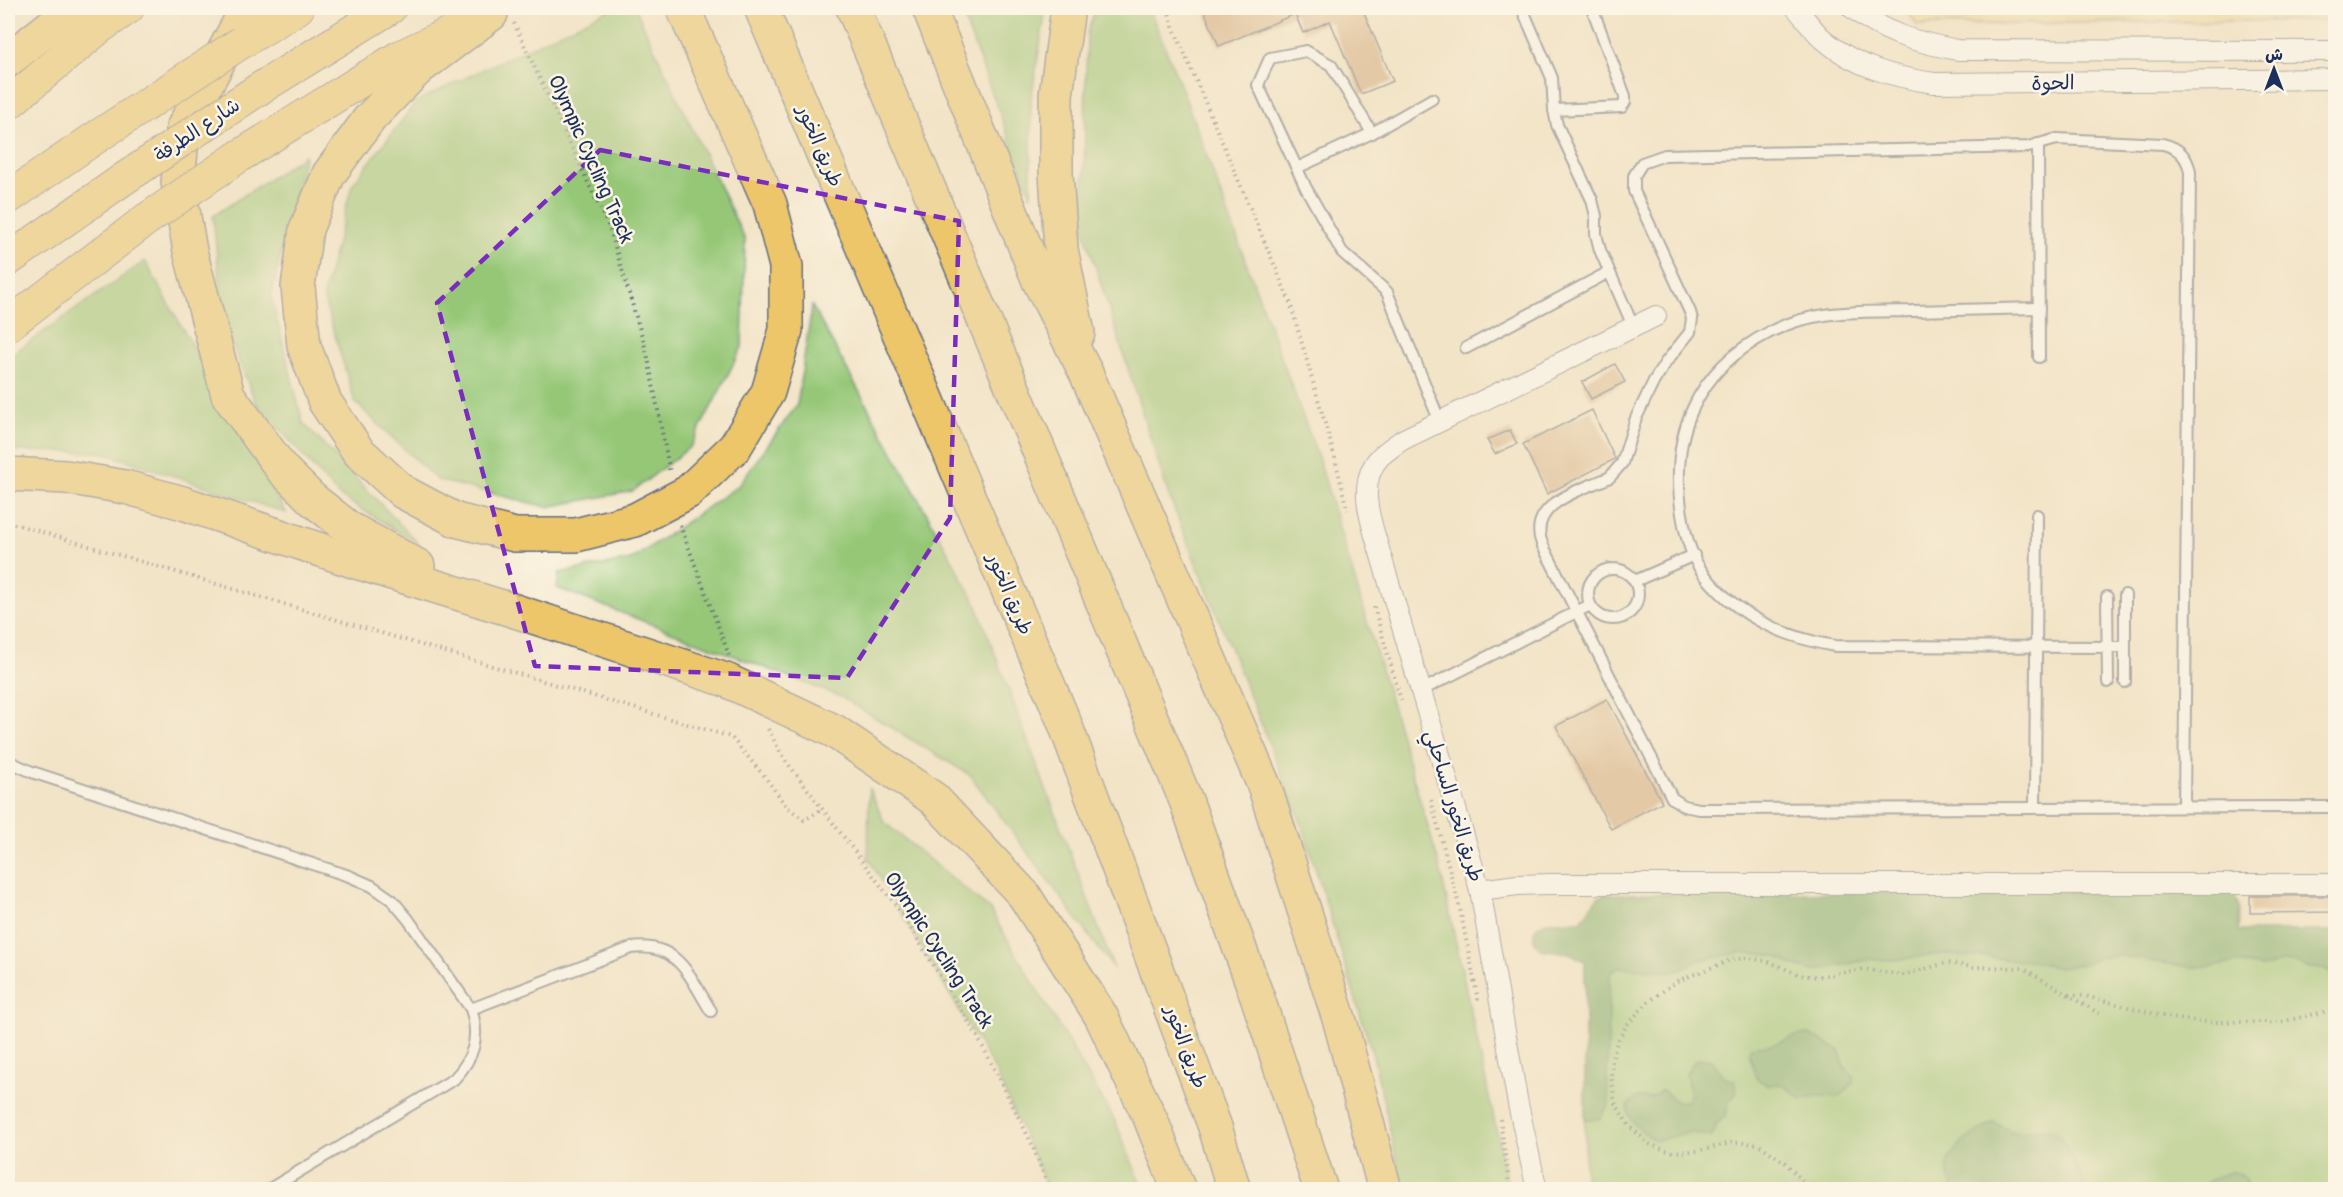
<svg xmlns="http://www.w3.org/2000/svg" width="2343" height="1197" font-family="Pangolin,'Playpen Sans Arabic',sans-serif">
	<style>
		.green { fill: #95c777; stroke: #587b6a; stroke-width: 1.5 }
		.forest { fill: #78ac68; stroke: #4a6e63; stroke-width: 1.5 }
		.sand { fill: #eeda9e; stroke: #84847e; stroke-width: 1.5 }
		.building { fill: #d1a97e }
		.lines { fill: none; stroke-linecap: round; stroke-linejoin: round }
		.service-casing { stroke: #666e83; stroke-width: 14 }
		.minor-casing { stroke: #666e83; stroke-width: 22 }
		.primary-casing { stroke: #666e83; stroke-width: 34 }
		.motorway-casing { stroke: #666e83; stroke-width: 36 }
		.path { stroke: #666e83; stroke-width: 4; stroke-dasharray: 1.5 4.5; stroke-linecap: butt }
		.service { stroke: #fff; stroke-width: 10 }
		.minor { stroke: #fff; stroke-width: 20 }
		.primary { stroke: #ecc669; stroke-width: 32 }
		.motorway { stroke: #ecc669; stroke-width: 33 }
		.primary-bridge-casing { stroke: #666e83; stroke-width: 34; stroke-linecap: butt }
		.primary-bridge { stroke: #ecc669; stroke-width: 32 }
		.marked { fill: none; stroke: #7b2cbf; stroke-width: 4.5; stroke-dasharray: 12 8; stroke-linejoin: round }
		.labels { text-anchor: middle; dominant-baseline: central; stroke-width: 5; stroke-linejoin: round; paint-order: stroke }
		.street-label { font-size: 20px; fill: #1b2f5e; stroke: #fcf5e5 }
	</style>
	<rect width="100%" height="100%" fill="#fcf5e5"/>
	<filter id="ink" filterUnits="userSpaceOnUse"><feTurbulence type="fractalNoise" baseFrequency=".0167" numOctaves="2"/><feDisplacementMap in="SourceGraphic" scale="12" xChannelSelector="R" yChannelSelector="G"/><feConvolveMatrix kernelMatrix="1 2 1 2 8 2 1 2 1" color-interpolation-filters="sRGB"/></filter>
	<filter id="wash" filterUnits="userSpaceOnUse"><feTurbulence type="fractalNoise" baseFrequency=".008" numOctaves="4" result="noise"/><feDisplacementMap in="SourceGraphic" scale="24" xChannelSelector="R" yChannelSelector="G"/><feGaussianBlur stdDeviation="1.35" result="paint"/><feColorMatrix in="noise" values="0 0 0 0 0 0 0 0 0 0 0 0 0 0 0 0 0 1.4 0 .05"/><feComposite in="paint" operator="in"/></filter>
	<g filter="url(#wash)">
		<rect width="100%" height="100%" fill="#f2e4c7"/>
		<!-- green -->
		<g class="green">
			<polygon points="612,8 635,8 745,240 742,347 691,446 633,491 547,507 437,480 355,402 323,296 352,185 417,101"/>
			<polygon points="960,8 1046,8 1031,100 1031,196"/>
			<polygon points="1096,8 1149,8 1182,89 1319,460 1439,864 1509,1189 1403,1189 1374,1059 1302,825 1169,496 1083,228 1087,33"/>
			<polygon points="305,155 271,297 303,423 420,545 338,495 256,403 224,324 213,216"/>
			<polygon points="145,261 286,513 101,452 8,451 8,357"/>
			<polygon points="812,306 975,601 1114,969 970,775 841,697 557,588 559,573 631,560 738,486 797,405"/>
			<polygon points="869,788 884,822 990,910 1115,1121 1143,1189 1048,1189 995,1070 868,858"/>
			<polygon points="1594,930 2335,931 2335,1189 1585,1190 1585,961"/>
		</g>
		<!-- forest -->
		<g class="forest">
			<path d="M2230 891C2242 901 2239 916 2238 931H2335V983L2330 973 2323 968H2306L2296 963 2281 962 2262 967 2236 963 2210 967H2189L2121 956 2100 957 2083 964 2058 968 2029 960 2015 961 1984 956 1969 957 1943 954 1893 960 1871 959 1813 971 1790 964 1776 956 1743 952 1701 960 1673 972 1619 967 1610 974 1607 1075 1609 1105 1599 1119H1585V961L1569 953 1540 949C1533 941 1531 935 1537 926L1549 921H1581L1598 897 1606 894Z"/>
			<path d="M1809 1034 1840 1051 1844 1066 1854 1076V1082L1840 1097 1815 1096 1802 1099 1781 1084 1768 1085 1762 1082 1757 1078 1749 1053 1751 1047C1758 1044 1764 1047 1771 1045 1785 1042 1792 1034 1809 1034Z"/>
			<path d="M1699 1059 1712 1060 1723 1076 1734 1081 1737 1093 1728 1103 1726 1116 1716 1124 1712 1137 1689 1132 1655 1141C1642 1130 1626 1123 1628 1105L1638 1097 1651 1098 1662 1090 1677 1102 1687 1101 1690 1093 1686 1073 1693 1063Z"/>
			<path d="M1994 1122C2001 1126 2008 1131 2015 1132 2022 1134 2027 1131 2033 1130 2057 1125 2065 1141 2073 1160 2078 1171 2083 1177 2085 1189H1952C1950 1180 1945 1170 1949 1160 1956 1143 1979 1131 1994 1122Z"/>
			<path d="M2231 1172 2241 1174 2247 1181 2245 1188 2200 1189C2209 1179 2218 1175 2231 1172Z"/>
		</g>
		<!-- sand -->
		<polygon class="sand" points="1905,8 2335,8 2336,20 1917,25"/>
		<g id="blocks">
			<!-- building -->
			<g class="building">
				<polygon points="1203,8 1362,8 1393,81 1361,94 1330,21 1303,33 1295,14 1219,46"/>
				<polygon points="1615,364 1625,382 1591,399 1582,382"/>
				<polygon points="1592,410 1615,459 1547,494 1523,444"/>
				<polygon points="1510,430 1517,444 1495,454 1487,440"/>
				<polygon points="1607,699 1662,802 1611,829 1556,726"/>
				<polygon points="2250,896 2336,896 2336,912 2250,913"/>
			</g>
		</g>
	</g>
	<g filter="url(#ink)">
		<use href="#blocks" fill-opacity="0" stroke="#666e83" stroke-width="1.5"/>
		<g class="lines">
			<!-- service casing -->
			<g class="service-casing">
				<g id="service">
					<polyline points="1522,8 1552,78 1554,110 1557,125 1592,200 1596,216 1596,234 1600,250 1633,326"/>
					<polyline points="1554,110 1622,107 1625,102 1625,96 1592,8"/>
					<polyline points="1372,133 1432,99"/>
					<polyline points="2038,144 2039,357"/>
					<polyline points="1297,168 1372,133 1331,65 1306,51 1270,58 1258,85 1306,188 1342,252 1387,292 1440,422"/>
					<path d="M2039 308C1996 309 1954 310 1912 311 1863 312 1814 309 1770 332 1696 370 1669 434 1682 514 1685 533 1691 557 1703 573 1736 616 1783 637 1835 646L2125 647"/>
					<polyline points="1466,348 1609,272"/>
					<circle cx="1613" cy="594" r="25"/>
					<polyline points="1635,581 1694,555"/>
					<polyline points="2125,595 2125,682"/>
					<polyline points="2107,597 2108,682"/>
					<polyline points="1420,691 1590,605"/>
					<path d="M8 761 32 772 349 876 372 886 392 900 408 919 471 1009C480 1037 474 1058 454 1079L268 1190"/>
					<polyline points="2035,807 2037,515"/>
					<path d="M2184 807 2190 172C2187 156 2179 148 2163 144L2057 139 2028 147 1665 155 1642 163 1634 176V191L1690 312 1692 319 1690 332 1666 362 1654 381 1636 418 1622 463 1610 477C1582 490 1524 504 1543 546L1672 798 1684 806 1699 809C1909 808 2118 808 2327 807L2336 808"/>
					<path d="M471 1009 631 948C679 942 689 976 711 1011"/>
				</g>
			</g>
			<!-- minor casing -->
			<g class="minor-casing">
				<g id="minor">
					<path d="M1796 8C1805 18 1813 30 1823 39 1855 67 1893 77 1934 83L2336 79"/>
					<path d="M1852 8C1884 34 1917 42 1957 50L2336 51"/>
					<polyline points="1480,890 1517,885 1550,884 2336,884"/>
					<path d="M1537 1190 1518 1104 1480 890 1376 539C1368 513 1359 481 1379 458 1386 451 1394 446 1402 440L1656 316"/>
				</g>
			</g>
			<!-- primary casing -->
			<g class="primary-casing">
				<g id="primary">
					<polyline points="242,42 298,8"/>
					<polyline points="259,89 390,8"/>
					<polyline points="8,104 99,28 128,8"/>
					<polyline points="238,157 399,57 460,28"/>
					<polyline points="8,198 95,138"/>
					<polyline points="8,260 125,178"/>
					<polyline points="8,325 147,219"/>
				</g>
			</g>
			<!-- motorway casing -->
			<g class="motorway-casing">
				<g id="motorway">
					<polyline points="247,8 183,128 178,182 190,251 228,395 282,469 312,499 350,529 418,566"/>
					<polyline points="761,8 1065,724 1215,1127 1234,1190"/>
					<polyline points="853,8 1187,803 1258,999 1321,1190"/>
					<polyline points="929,8 1039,281 1086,373 1265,788 1341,1025 1385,1190"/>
					<polyline points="1068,8 1056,95 1056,173 1061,249 1078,333"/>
					<polyline points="491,14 419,68 370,118 329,174 306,229 298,287 304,346 325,402 358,451 403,492 456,520 515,535 576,535 635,520 688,492 735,447 768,392 786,330 786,266 770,204 683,8"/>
					<polyline points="8,60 74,8"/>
					<polyline points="8,474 66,477 125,487 183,503 350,560 512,610 726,680 834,731 934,799 1024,895 1101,1016 1151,1120 1179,1190"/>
				</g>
			</g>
			<!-- path -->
			<g class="path">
				<polyline points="1168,8 1172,24 1290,302 1335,458 1347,510"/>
				<polyline points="514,23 610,230 647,353 670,473"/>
				<polyline points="8,522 731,737 765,777 786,806 804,820 821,810"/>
				<polyline points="680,525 729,655"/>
				<polyline points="1374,607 1401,700"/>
				<polyline points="768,729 783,757 900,911 979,1039 1031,1142 1050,1190"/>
				<polyline points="1431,800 1460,909 1478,1000"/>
				<polyline points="2069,995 2085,996 2171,1018 2207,1022 2281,1022 2336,1009"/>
				<polyline points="1500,1119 1510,1190"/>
				<polyline points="1810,1190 1786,1163 1758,1144 1735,1142 1698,1151 1670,1152 1649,1144 1629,1126 1615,1103 1611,1075 1612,1060 1617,1042 1626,1026 1647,1003 1677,981 1731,960 1745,958 1767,961 1800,975 1817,977 1863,969 1903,975 1947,963 1973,967 2023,968 2103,1016"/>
			</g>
			<!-- service -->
			<use href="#service" class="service"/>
			<!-- minor -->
			<use href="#minor" class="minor"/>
			<!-- primary -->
			<use href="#primary" class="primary"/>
			<!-- motorway -->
			<use href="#motorway" class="motorway"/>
			<!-- primary-bridge casing -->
			<g class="primary-bridge-casing">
				<g id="primary-bridge">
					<polyline points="95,138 242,42"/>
					<polyline points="125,178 259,89"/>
					<polyline points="147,219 238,157"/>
				</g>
			</g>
			<!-- primary-bridge -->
			<use href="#primary-bridge" class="primary-bridge"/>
		</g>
	</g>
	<!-- marked area -->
	<path d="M0 0H2343V1197H0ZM600 150 959 221 950 518 847 678 535 666 437 303Z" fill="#f2e4c7" fill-opacity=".55" fill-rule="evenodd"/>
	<path class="marked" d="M600 150 959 221 950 518 847 678 535 666 437 303Z"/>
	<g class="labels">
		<!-- street labels -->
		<g class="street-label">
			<text transform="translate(2053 83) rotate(-1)">الحوة</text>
			<text transform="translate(197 130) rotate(-34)">شارع الطرفة</text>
			<text transform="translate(820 146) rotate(67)">طريق الخور</text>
			<text transform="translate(591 159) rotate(66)">Olympic Cycling Track</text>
			<text transform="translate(1010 594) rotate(67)">طريق الخور</text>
			<text transform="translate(1454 806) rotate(73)">طريق الخور الساحلي</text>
			<text transform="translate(939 950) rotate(57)">Olympic Cycling Track</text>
			<text transform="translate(1186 1047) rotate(70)">طريق الخور</text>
		</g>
	</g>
	<!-- margin -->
	<rect width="2343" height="1197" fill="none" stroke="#fcf5e5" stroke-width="30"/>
	<!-- north arrow -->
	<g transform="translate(2274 69)" stroke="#fcf5e5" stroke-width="4.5" paint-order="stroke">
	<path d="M0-4.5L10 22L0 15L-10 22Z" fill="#1b2f5e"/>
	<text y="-9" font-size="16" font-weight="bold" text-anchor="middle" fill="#1b2f5e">ش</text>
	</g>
</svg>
